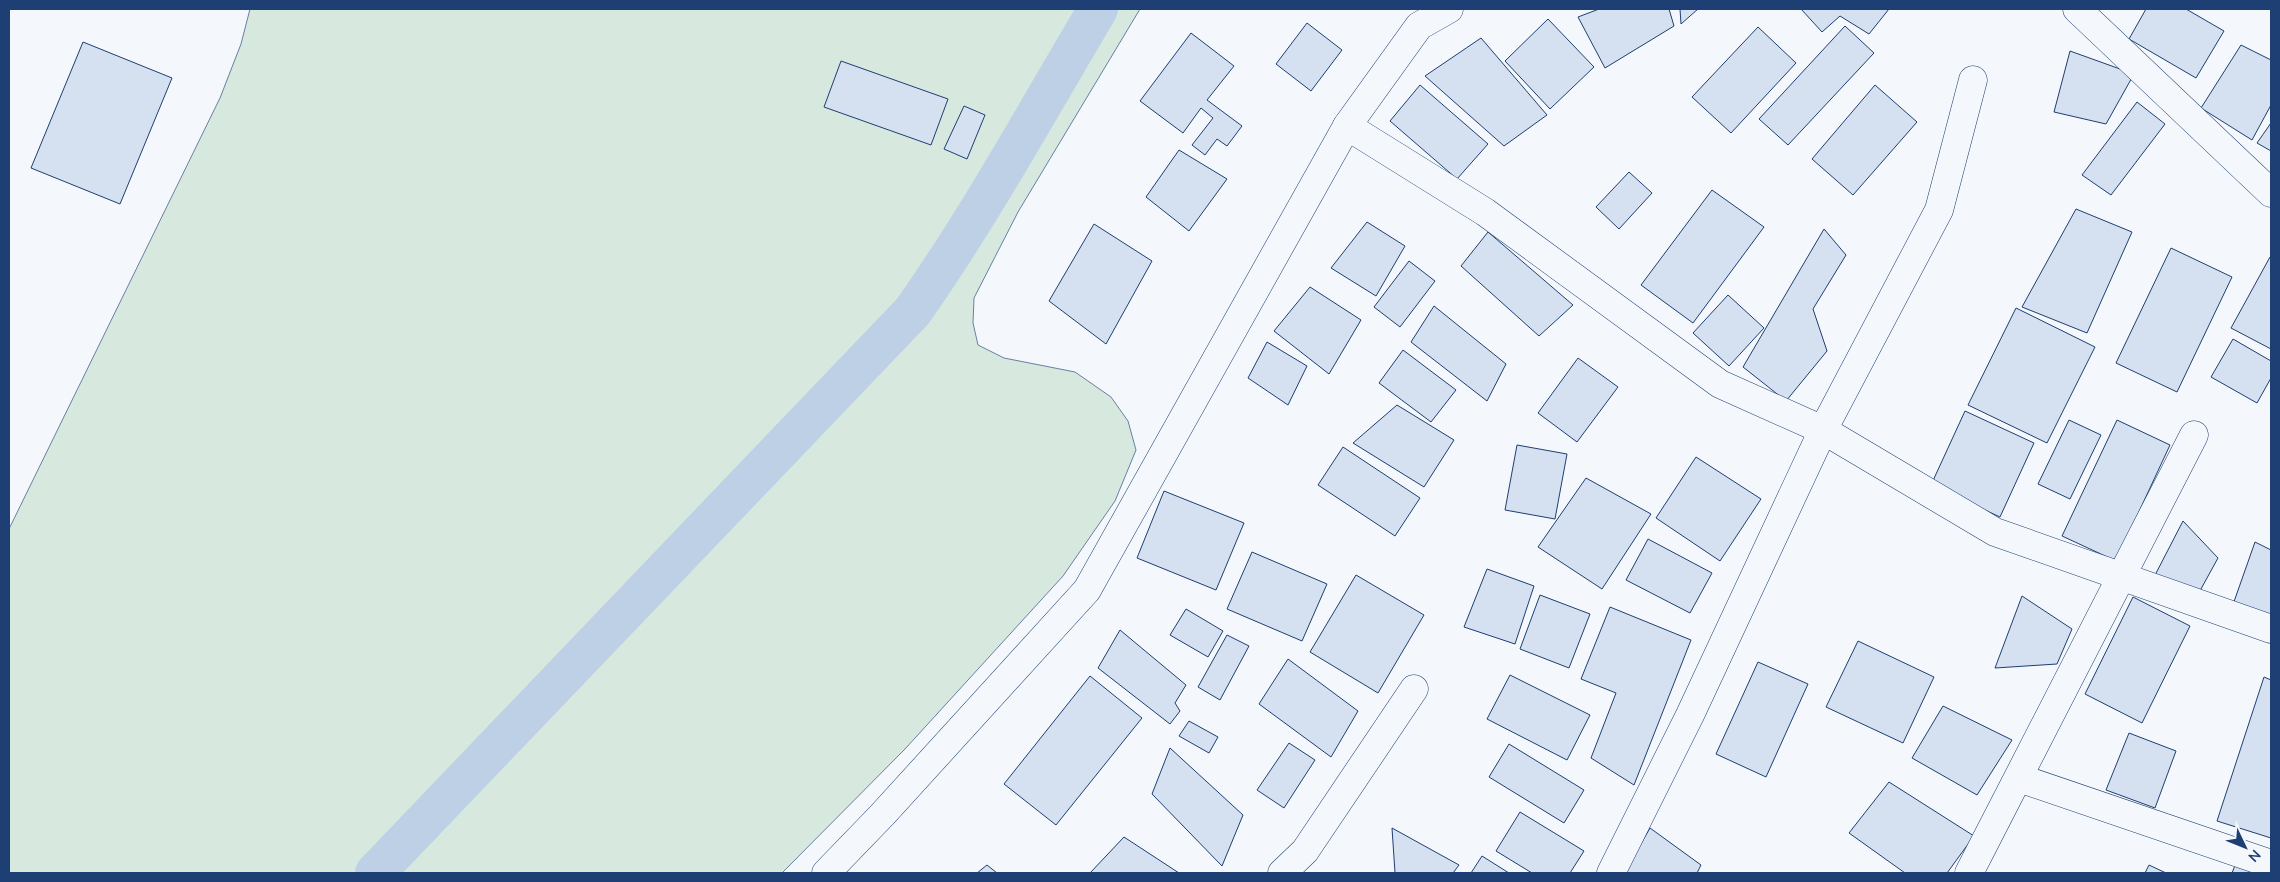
<svg xmlns="http://www.w3.org/2000/svg" width="2280" height="882" font-family="'Nunito Sans',sans-serif">
	<style>
		.green { fill: #d7e8df; stroke: #687fa3 }
		.lines { fill: none; stroke-linecap: round; stroke-linejoin: round }
		.canal { stroke: #bed0e5; stroke-width: 40 }
		.building { fill: #d5e0f0; stroke: #1d3f73 }
		.minor-casing { stroke: #1d3f73; stroke-width: 29 }
		.minor { stroke: #f4f7fb; stroke-width: 28 }
	</style>
	<rect width="100%" height="100%" fill="#f4f7fb"/>
	<!-- green -->
	<polygon class="green" points="250,9 1140,9 1018,212 974,298 973,323 978,345 1004,358 1075,372 1111,397 1128,421 1136,450 1115,501 1063,576 905,749 782,873 9,873 9,529 220,98 241,44"/>
	<g class="lines">
		<!-- canal -->
		<path class="canal" d="M375 873 913 311C981 214 1038 110 1098 9"/>
	</g>
	<!-- building -->
	<g class="building">
		<polygon points="1599,9 1669,9 1674,26 1605,68 1578,17"/>
		<polygon points="1680,9 1698,9 1681,24"/>
		<polygon points="1801,9 1889,9 1869,34 1840,16 1822,32"/>
		<polygon points="2146,9 2186,9 2224,31 2196,78 2129,39"/>
		<polygon points="1548,19 1594,67 1550,109 1505,61"/>
		<polygon points="1307,23 1342,50 1311,91 1276,64"/>
		<polygon points="1845,26 1874,53 1788,145 1759,119"/>
		<polygon points="1758,27 1796,63 1731,133 1692,97"/>
		<polygon points="1191,33 1234,66 1207,100 1242,126 1227,146 1217,139 1205,155 1192,145 1213,118 1201,108 1183,133 1140,101"/>
		<polygon points="1481,38 1547,115 1504,146 1425,76"/>
		<polygon points="83,42 172,78 120,204 31,168"/>
		<polygon points="2241,45 2271,60 2271,105 2252,140 2201,108"/>
		<polygon points="2070,51 2134,74 2106,124 2054,112"/>
		<polygon points="841,61 948,99 931,145 824,107"/>
		<polygon points="1420,85 1488,144 1457,179 1390,121"/>
		<polygon points="1875,85 1917,122 1853,195 1812,159"/>
		<polygon points="2137,102 2165,124 2111,195 2082,175"/>
		<polygon points="964,106 985,115 967,159 944,149"/>
		<polygon points="2271,123 2271,151 2257,143"/>
		<polygon points="1179,150 1227,179 1189,231 1146,197"/>
		<polygon points="1629,172 1652,193 1619,229 1596,207"/>
		<polygon points="1712,190 1764,227 1693,323 1641,285"/>
		<polygon points="2076,209 2132,232 2087,333 2022,307"/>
		<polygon points="1367,222 1405,246 1376,296 1331,268"/>
		<polygon points="1094,224 1152,261 1106,344 1049,301"/>
		<polygon points="1824,229 1846,255 1813,309 1827,351 1786,401 1743,367"/>
		<polygon points="1488,232 1573,305 1539,336 1461,266"/>
		<polygon points="2171,248 2232,277 2177,392 2116,363"/>
		<polygon points="2270,257 2271,257 2271,349 2231,328"/>
		<polygon points="1409,261 1435,281 1400,327 1374,307"/>
		<polygon points="1310,287 1361,320 1329,374 1274,331"/>
		<polygon points="1728,295 1764,328 1729,366 1693,333"/>
		<polygon points="1434,306 1506,364 1487,401 1411,342"/>
		<polygon points="2016,308 2095,347 2047,443 1968,405"/>
		<polygon points="2233,339 2271,361 2271,378 2257,403 2211,377"/>
		<polygon points="1267,342 1307,366 1288,405 1248,378"/>
		<polygon points="1403,350 1456,390 1431,422 1379,383"/>
		<polygon points="1578,358 1618,387 1577,442 1538,413"/>
		<polygon points="1397,405 1454,440 1424,487 1353,443"/>
		<polygon points="1965,411 2034,443 2000,517 1931,485"/>
		<polygon points="2069,420 2101,435 2070,499 2038,484"/>
		<polygon points="2117,420 2170,445 2116,561 2062,536"/>
		<polygon points="1517,445 1567,454 1555,519 1505,510"/>
		<polygon points="1343,447 1420,498 1395,536 1318,485"/>
		<polygon points="1696,457 1761,499 1720,561 1656,518"/>
		<polygon points="1586,478 1651,514 1602,589 1538,547"/>
		<polygon points="1164,491 1244,523 1216,590 1137,558"/>
		<polygon points="2183,521 2218,558 2196,598 2153,579"/>
		<polygon points="1648,539 1712,573 1690,613 1626,580"/>
		<polygon points="2255,542 2271,550 2271,622 2230,613"/>
		<polygon points="1252,552 1327,584 1302,641 1227,609"/>
		<polygon points="1487,569 1534,586 1515,644 1464,627"/>
		<polygon points="1356,575 1424,615 1378,693 1310,652"/>
		<polygon points="1540,595 1590,614 1569,668 1520,649"/>
		<polygon points="2022,596 2072,629 2057,664 1995,668"/>
		<polygon points="2133,597 2190,626 2142,723 2085,694"/>
		<polygon points="1610,607 1691,640 1634,785 1591,758 1616,693 1581,679"/>
		<polygon points="1186,609 1223,631 1208,657 1170,635"/>
		<polygon points="1120,630 1186,685 1175,703 1180,711 1170,724 1098,668"/>
		<polygon points="1227,635 1249,646 1220,700 1198,687"/>
		<polygon points="1858,641 1934,677 1903,743 1826,707"/>
		<polygon points="1288,659 1358,711 1331,757 1259,704"/>
		<polygon points="1758,662 1808,684 1766,777 1716,754"/>
		<polygon points="1510,675 1590,715 1567,760 1487,719"/>
		<polygon points="1090,676 1142,718 1056,825 1004,784"/>
		<polygon points="2264,677 2271,680 2271,838 2217,821"/>
		<polygon points="1943,706 2012,740 1977,795 1912,758"/>
		<polygon points="1189,721 1218,737 1209,753 1179,736"/>
		<polygon points="2129,733 2176,751 2155,808 2106,790"/>
		<polygon points="1289,743 1315,760 1284,808 1257,790"/>
		<polygon points="1509,744 1584,790 1564,823 1489,777"/>
		<polygon points="1170,748 1243,815 1222,866 1152,794"/>
		<polygon points="1889,782 1974,836 1947,873 1905,873 1849,833"/>
		<polygon points="1520,812 1584,851 1570,873 1532,873 1496,851"/>
		<polygon points="1392,828 1459,865 1453,873 1395,873"/>
		<polygon points="1650,828 1701,865 1697,873 1624,873"/>
		<polygon points="1124,837 1179,873 1090,873"/>
		<polygon points="1482,856 1509,873 1471,873"/>
		<polygon points="2236,863 2263,873 2232,873"/>
		<polygon points="987,865 997,873 977,873"/>
		<polygon points="2149,865 2166,873 2145,873"/>
	</g>
	<g class="lines">
		<!-- minor casing -->
		<g class="minor-casing">
			<g id="minor">
				<polyline points="2077,9 2271,193"/>
				<polyline points="1347,126 1485,212 1720,384 1823,430 1995,532 2271,629"/>
				<polyline points="2019,778 2271,864"/>
				<polyline points="826,873 883,814 1087,590 1347,126 1419,26 1449,9"/>
				<polyline points="1282,873 1305,851 1414,689"/>
				<polyline points="1611,873 1690,715 1823,430 1939,210 1973,80"/>
				<polyline points="1969,873 2194,435"/>
			</g>
		</g>
		<!-- minor -->
		<use href="#minor" class="minor"/>
	</g>
	<!-- border -->
	<rect width="2280" height="882" fill="none" stroke="#1d3f73" stroke-width="20"/>
	<!-- north arrow -->
	<g transform="translate(2245 847) rotate(133)" stroke="#f4f7fb" stroke-width="4" paint-order="stroke">
	<path d="M0-4L9 19L0 12L-9 19Z" fill="#1d3f73"/>
	<text y="-8" font-size="14" font-weight="bold" text-anchor="middle" fill="#1d3f73">N</text>
	</g>
</svg>
